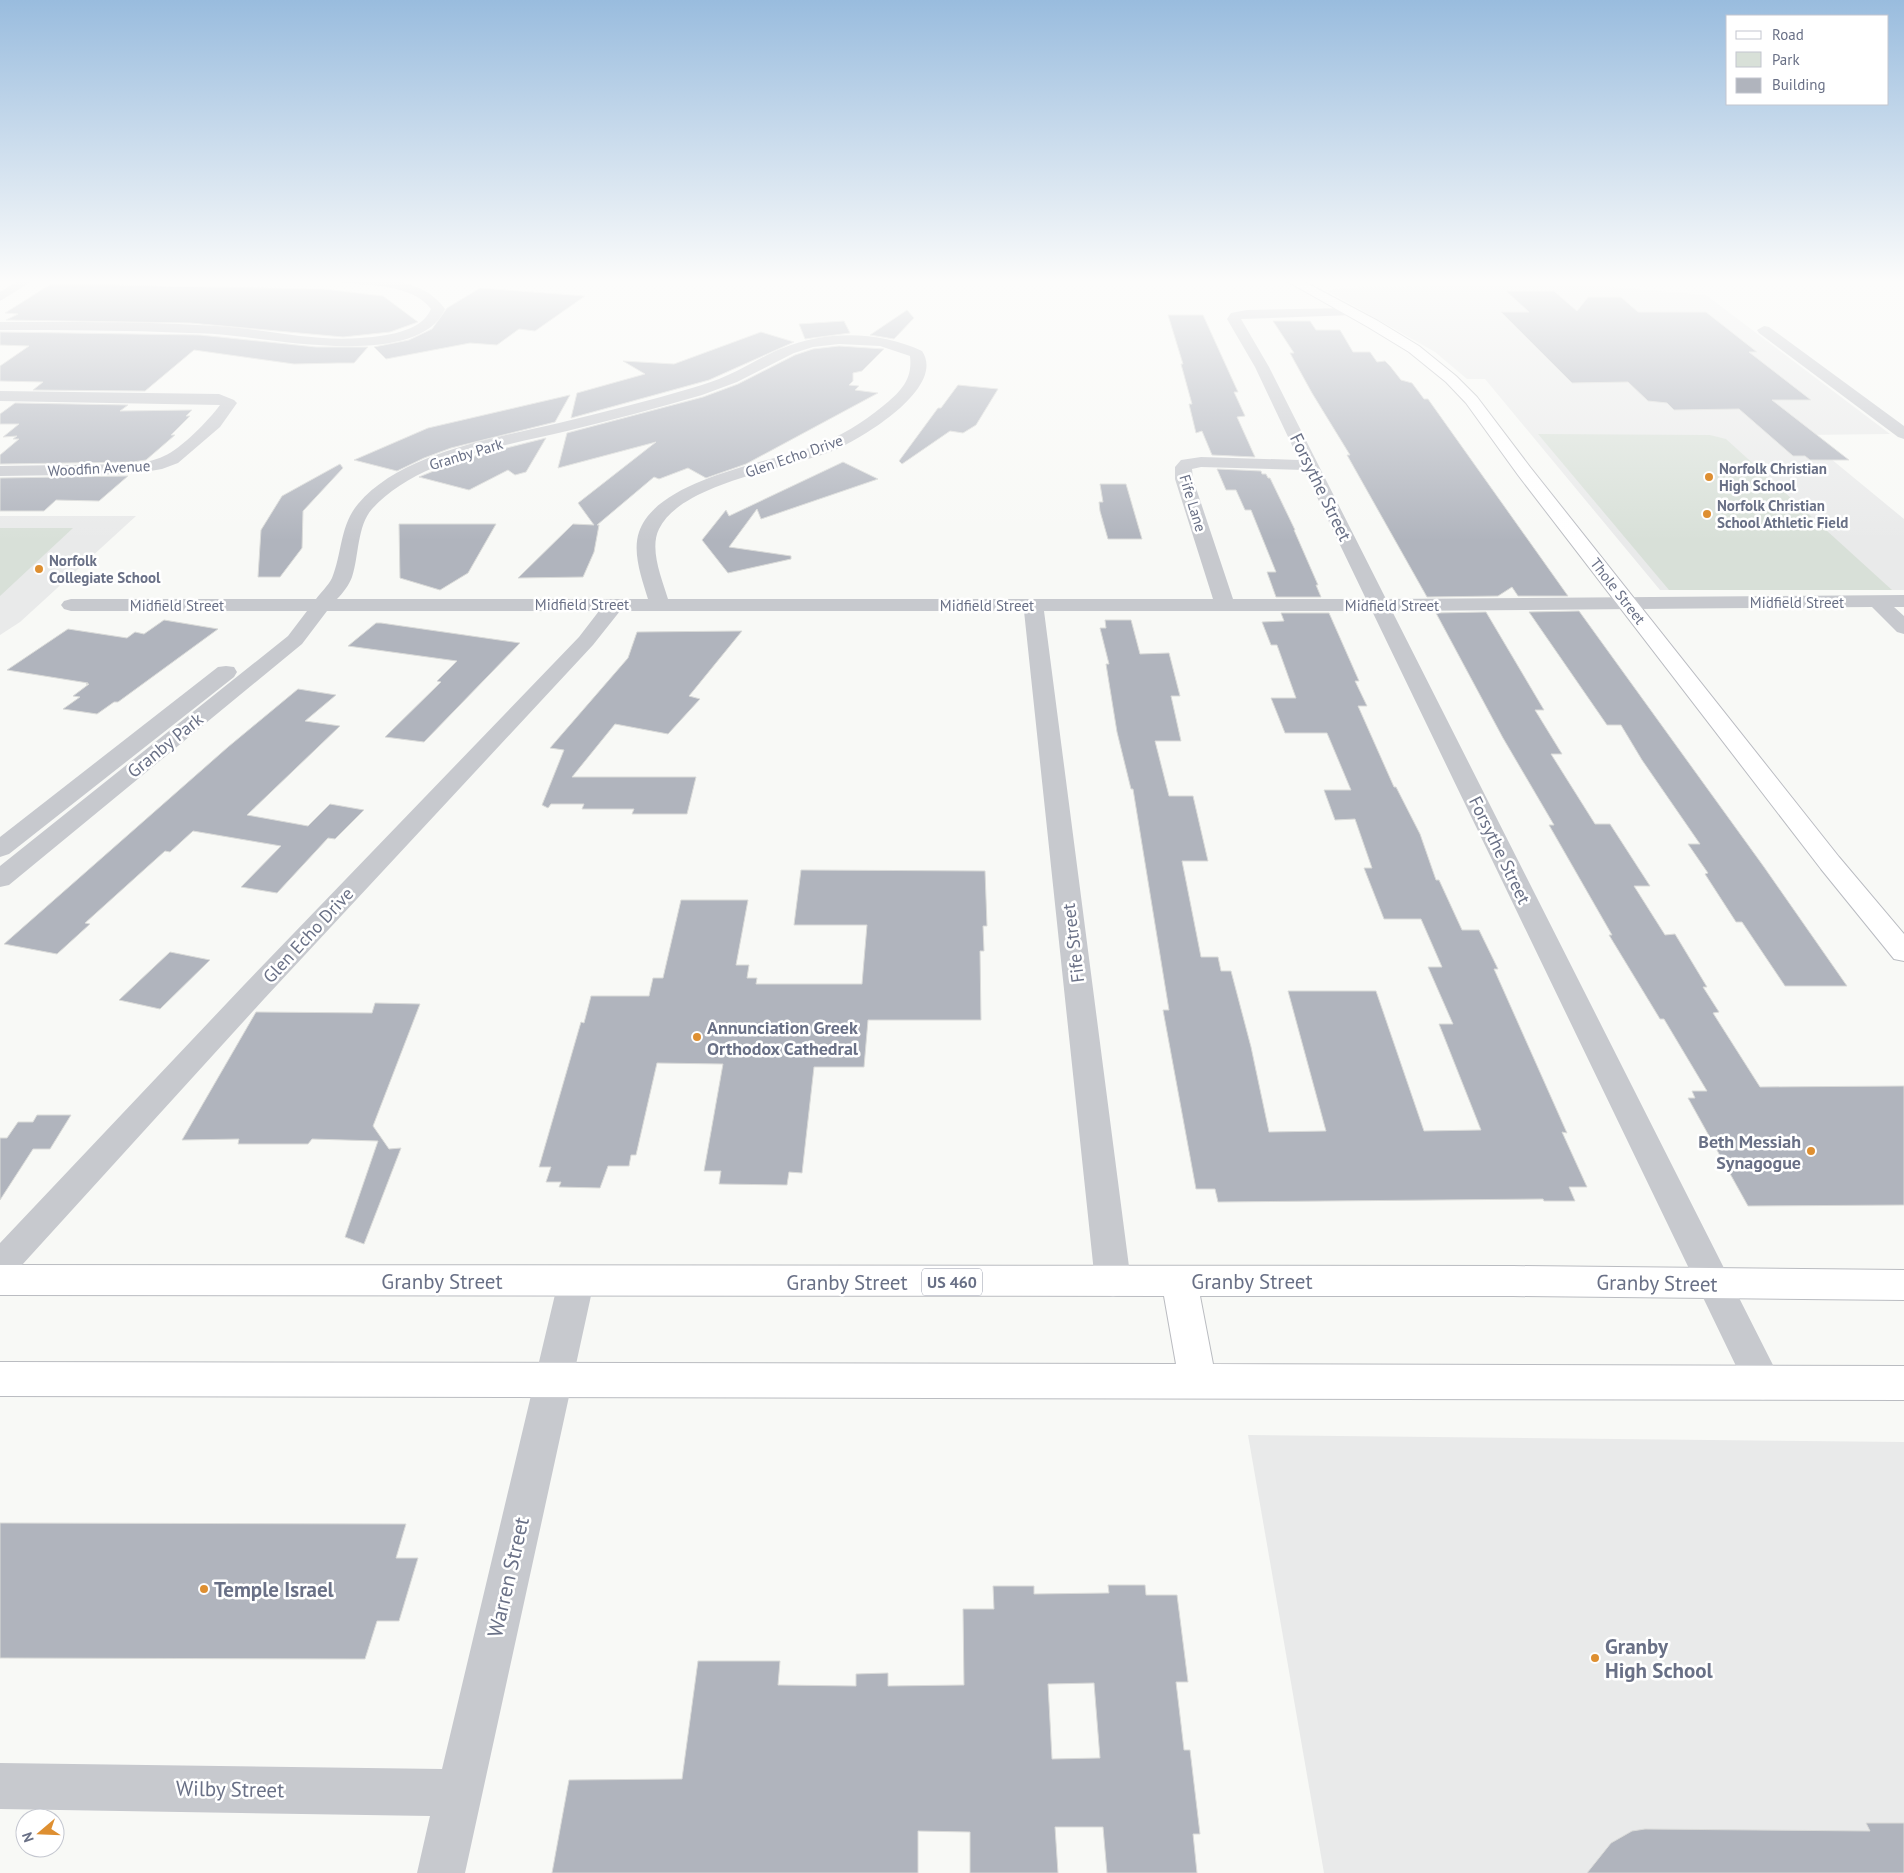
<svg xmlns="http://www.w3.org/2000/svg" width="1904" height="1873" font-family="'PT Sans',sans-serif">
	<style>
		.built { fill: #e9eaea }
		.green { fill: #d8e0d8 }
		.water { fill: #c3c9d0 }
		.building { fill: #b0b4bd; stroke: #dadbd9; fill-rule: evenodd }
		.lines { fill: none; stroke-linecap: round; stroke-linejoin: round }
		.secondary-casing { stroke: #babcc2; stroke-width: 2 }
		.primary-casing { stroke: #babcc1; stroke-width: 2 }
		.street { fill: #c7c9ce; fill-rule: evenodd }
		.secondary { fill: #fff; fill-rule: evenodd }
		.primary { fill: #fff; fill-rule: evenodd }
		.poi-dot { fill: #de8f31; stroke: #fff; stroke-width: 2 }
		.labels { text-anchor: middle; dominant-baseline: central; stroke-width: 5; stroke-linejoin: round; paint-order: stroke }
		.far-street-label { font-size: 15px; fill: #697086; stroke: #fff }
		.far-poi-label { font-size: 15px; font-weight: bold; fill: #697086; stroke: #fff; text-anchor: start }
		.shield { fill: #fff; stroke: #969baa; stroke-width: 1 }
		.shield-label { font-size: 16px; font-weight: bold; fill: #697086 }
		.street-label { font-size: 18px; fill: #697086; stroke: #fff }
		.poi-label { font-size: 18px; font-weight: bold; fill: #697086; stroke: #fff; text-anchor: start }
		.near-street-label { font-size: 21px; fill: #697086; stroke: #fff }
		.near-poi-label { font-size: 21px; font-weight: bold; fill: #697086; stroke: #fff; text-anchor: start }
	</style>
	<rect width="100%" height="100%" fill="#f8f9f6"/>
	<!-- built -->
	<g class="built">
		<polygon points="1590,285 1706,295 1890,434 1802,435 1904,519 1904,590 1660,590 1485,379 1467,379 1435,352 1326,290 1363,287"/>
		<polygon points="0,516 136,516 20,622 0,635"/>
		<polygon points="1248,1435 1904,1442 1904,1873 1324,1873"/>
	</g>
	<!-- green -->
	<g class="green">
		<polygon points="1538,434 1710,435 1726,439 1892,590 1669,590"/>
		<polygon points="0,528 73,528 0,596"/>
	</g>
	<!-- water -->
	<polygon class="water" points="1487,279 1612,279 1552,282"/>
	<!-- building -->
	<g class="building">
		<polygon points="51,284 323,289 383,296 418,322 390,332 343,337 190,323 6,320 18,314 5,313"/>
		<polygon points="480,288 585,296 535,331 519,329 497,345 470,343 386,359 374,347 409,340 432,329 447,308"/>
		<polygon points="1506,291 1554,291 1577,311 1588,297 1621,297 1638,312 1706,312 1757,352 1749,352 1811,400 1772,400 1849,460 1810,460 1805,456 1793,456 1739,409 1674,410 1667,403 1648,401 1628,382 1572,383 1501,312 1529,312"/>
		<polygon points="907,310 914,318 894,339 870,335"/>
		<polygon points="1168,315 1203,315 1238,392 1234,392 1245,416 1237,417 1255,457 1212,455 1202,431 1196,433 1189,404 1192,404 1181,364 1183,364"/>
		<polygon points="844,321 850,333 805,339 799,324"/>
		<polygon points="1273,321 1310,321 1316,330 1340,330 1353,352 1370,352 1377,362 1385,361 1390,366 1401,380 1412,383 1424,399 1428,399 1568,596 1518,596 1512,587 1498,596 1427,597 1347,455 1350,455 1312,393 1290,353 1294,353"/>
		<polygon points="0,332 200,335 316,347 368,347 354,363 338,363 294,364 194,350 145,391 33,390 43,382 0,381 0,366 29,346 0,345"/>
		<polygon points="761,332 794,342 709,380 571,418 577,393 645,374 623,361 674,364"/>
		<polygon points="839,346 884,349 862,371 853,373 853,381 849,385 859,386 855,390 878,393 746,464 706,478 688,468 659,479 654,477 597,525 599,525 594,552 583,577 518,578 573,524 594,525 578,503 656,442 558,468 567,433 703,397 738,384 795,355 813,349"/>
		<polygon points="958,385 998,389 976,425 963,433 950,431 902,464 899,461 938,408 941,408"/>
		<polygon points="570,395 555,422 451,448 424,458 397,471 354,460 428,428"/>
		<polygon points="15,403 128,405 120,411 192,410 186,416 190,416 171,435 175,435 146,460 133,462 0,464 0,455 19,439 13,439 17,436 3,437 19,424 0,424 0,414"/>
		<polygon points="546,438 526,472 515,475 508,470 469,490 419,477 463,459"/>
		<polygon points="843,462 878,479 761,519 757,509 729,547 791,556 791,559 728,573 702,540 726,510 729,516"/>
		<polygon points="340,464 343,468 303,511 302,548 280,577 258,577 261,530 282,496"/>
		<polygon points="1217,469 1261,471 1262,474 1266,474 1268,478 1270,478 1295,530 1294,530 1318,585 1316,585 1321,597 1276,597 1267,572 1276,572 1251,510 1245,510 1236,490 1226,490"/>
		<polygon points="128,476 99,501 56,500 44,511 0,511 0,478"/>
		<polygon points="1100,484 1126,484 1142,539 1108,539 1100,511 1099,502 1103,502"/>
		<polygon points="399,524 496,524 468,573 440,590 400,578"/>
		<polygon points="1579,611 1764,867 1847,986 1785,986 1742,922 1736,922 1705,874 1708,873 1688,844 1700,844 1642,760 1621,725 1607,725 1529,612"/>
		<polygon points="1486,612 1544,710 1535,710 1562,754 1551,754 1595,824 1610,824 1650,886 1634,886 1665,935 1675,934 1707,987 1703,987 1719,1012 1713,1013 1760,1087 1904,1086 1904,1205 1748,1206 1688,1098 1695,1098 1692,1091 1707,1091 1664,1019 1660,1019 1609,935 1612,935 1549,825 1554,825 1503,738 1436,613"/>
		<polygon points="1281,613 1329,613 1359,681 1355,681 1367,706 1358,706 1394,787 1396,787 1420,834 1436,880 1439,880 1462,930 1479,930 1498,969 1494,969 1567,1133 1562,1132 1587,1187 1569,1187 1575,1201 1544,1201 1543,1199 1218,1202 1215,1189 1196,1189 1163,1010 1169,1010 1133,789 1131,789 1117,732 1106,664 1109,664 1100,628 1106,628 1105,620 1131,620 1140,654 1169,653 1180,696 1171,696 1181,741 1155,741 1169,796 1193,796 1208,861 1182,861 1201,957 1218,957 1221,971 1231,971 1251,1047 1269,1132 1326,1131 1288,991 1376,991 1424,1131 1481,1130 1439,1024 1453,1024 1428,967 1442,967 1421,919 1384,919 1364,868 1372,868 1355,819 1335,820 1324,790 1351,790 1327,733 1285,733 1271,698 1296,698 1277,645 1271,645 1262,622 1284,621"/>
		<polygon points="164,620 218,629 118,702 114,702 97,714 63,709 80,697 73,696 89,684 86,684 88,683 7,670 68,629 127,638 135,632 144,634"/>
		<polygon points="376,623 381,623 520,643 424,742 385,737 441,682 437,681 457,661 348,646"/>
		<polygon points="742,631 689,696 700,699 668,734 615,724 572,777 696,777 687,814 632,814 634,809 582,809 584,804 551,804 548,808 542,805 564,750 550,748 628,658 637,632"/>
		<polygon points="298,689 336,695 305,721 340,726 247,815 308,826 330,804 364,810 335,839 328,838 277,893 241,887 281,846 193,831 170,852 165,851 146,868 85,923 90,924 57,954 4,944 228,747"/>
		<polygon points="801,870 985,871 987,926 983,926 984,951 980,951 981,1020 868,1020 864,1067 814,1067 802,1173 789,1172 787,1185 719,1184 721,1171 704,1171 723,1064 657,1063 636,1155 631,1155 629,1166 608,1166 600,1188 559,1187 561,1182 546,1182 551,1167 539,1167 581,1022 584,1023 591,996 649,996 653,978 663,978 681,900 748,900 736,965 749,965 747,978 757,978 756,984 862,984 867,925 794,925"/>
		<polygon points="170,952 210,960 160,1009 119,1000"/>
		<polygon points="375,1003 420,1004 373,1126 389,1149 401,1148 364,1244 345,1237 378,1141 312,1139 308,1144 238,1144 239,1139 182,1140 256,1012 372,1013"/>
		<polygon points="37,1115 71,1115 50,1149 33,1149 0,1200 0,1138 7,1138 18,1122 33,1122"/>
		<polygon points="0,1523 406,1524 396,1558 418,1558 399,1621 377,1621 365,1659 0,1658"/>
		<path d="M1108 1585H1145L1146 1595H1177L1188 1682H1176L1184 1750H1190L1200 1834H1193L1197 1873H1107L1103 1827H1055L1058 1873H970V1832L918 1831V1873H552L569 1780 682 1779 698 1661H780L778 1685 856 1686V1674L888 1673V1686L964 1685 963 1609H994L993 1586H1034V1594L1109 1593ZM1094 1683 1100 1758 1052 1759 1048 1684Z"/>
		<polygon points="1866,1823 1904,1823 1904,1873 1587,1873 1611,1843 1632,1831 1645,1829 1870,1831"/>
	</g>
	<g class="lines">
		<!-- secondary casing -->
		<g class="secondary-casing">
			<polygon id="secondary" points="1283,279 1299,279 1378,321 1419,346 1456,376 1477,397 1530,467 1839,857 1904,934 1904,961 1894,959 1821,869 1518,475 1466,403 1446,382 1409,352 1368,327"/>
		</g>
		<!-- primary casing -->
		<g class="primary-casing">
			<polygon id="primary" points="0,1265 1513,1266 1904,1270 1904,1300 1513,1296 1200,1296 1213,1364 1904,1366 1904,1400 0,1396 0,1362 1176,1364 1164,1296 0,1295"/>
		</g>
		<!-- street -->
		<g class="street">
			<polygon points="21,279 36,279 0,301 0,292"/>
			<path d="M336 279C373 279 421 275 445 309 420 367 284 341 235 336 220 334 204 333 189 333 126 330 63 330 0 330V322C72 322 145 321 217 326 265 329 312 342 361 338 383 336 421 333 431 309 415 288 383 286 358 284 351 283 341 285 336 279Z"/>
			<path d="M1348 308 1353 309 1355 312 1353 315 1241 319 1269 367 1386 599 1904 595V607H1894L1904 616V634L1897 632 1872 607 1392 611 1776 1371 1782 1383 1776 1395 1763 1400 1750 1395 1372 611H1044L1131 1282 1125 1293 1113 1297 1101 1293 1095 1282 1024 611H620L593 645 264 999 12 1276 0 1281V1243L244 985 579 637 599 611H327L302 644 9 885 0 887V866L288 636 307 611H71L64 609 61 605 64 601 71 599H316C321 592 328 586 332 578 342 554 340 525 358 504 402 452 496 438 559 423 604 412 648 401 692 388 704 384 716 381 728 375 747 367 764 355 783 348 827 330 880 331 922 351 947 388 861 439 835 450 789 469 682 482 659 529 649 549 662 579 668 599H1213L1175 479V467L1181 460 1201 457 1299 460 1255 367 1227 319 1231 313 1247 310ZM839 344 880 346 910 356C913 380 900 392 883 406 862 423 840 437 815 446 767 463 657 479 639 532 632 553 642 579 648 599H337C343 593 349 585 352 577 359 556 357 526 372 509 417 459 504 446 567 431 612 420 658 408 702 395L737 382 794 353 813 347ZM1201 467 1304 470 1366 599H1233L1193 479 1192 469Z"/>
			<polygon points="1764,326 1769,327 1904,426 1904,439 1898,437 1759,333 1757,330"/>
			<path d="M0 391 219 394 234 400 237 403 220 427 178 463 162 469 133 474 0 476V466L133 464C144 462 154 461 164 456 181 449 209 420 220 405L0 401Z"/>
			<polygon points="226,666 234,667 237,672 234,677 9,854 0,857 0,837 218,667"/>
			<polygon points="576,1267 588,1271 594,1282 465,1873 417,1873 430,1816 0,1809 0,1763 442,1769 558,1282 564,1271"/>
		</g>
		<!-- secondary -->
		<use href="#secondary" class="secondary"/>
		<!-- primary -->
		<use href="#primary" class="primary"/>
	</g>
	<!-- sky -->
	<linearGradient id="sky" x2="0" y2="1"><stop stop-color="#99bcde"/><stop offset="0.52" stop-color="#fcfcfb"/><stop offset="1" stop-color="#fcfcfb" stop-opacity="0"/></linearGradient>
	<rect width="1904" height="541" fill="url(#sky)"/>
	<!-- markers -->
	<g class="poi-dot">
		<circle cx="1709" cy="477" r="5"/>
		<circle cx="1707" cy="514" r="5"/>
		<circle cx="39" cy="569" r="5"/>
		<circle cx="697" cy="1037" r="5"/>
		<circle cx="1811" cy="1151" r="5"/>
		<circle cx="204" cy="1589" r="5"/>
		<circle cx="1595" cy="1658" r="5"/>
	</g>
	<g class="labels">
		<!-- far-street labels -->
		<g class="far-street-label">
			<text transform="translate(466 454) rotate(-17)">Granby Park</text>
			<text transform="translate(794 456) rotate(-19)">Glen Echo Drive</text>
			<text transform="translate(99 468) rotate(-3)">Woodfin Avenue</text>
			<text transform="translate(1193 503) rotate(73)">Fife Lane</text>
			<text transform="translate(1618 591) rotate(52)">Thole Street</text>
			<text x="1797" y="602">Midfield Street</text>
			<text x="582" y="604">Midfield Street</text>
			<text x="177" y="605">Midfield Street</text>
			<text x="987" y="605">Midfield Street</text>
			<text x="1392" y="605">Midfield Street</text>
		</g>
		<!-- far-poi labels -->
		<g class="far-poi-label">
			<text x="1719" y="468">Norfolk Christian<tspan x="1719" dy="17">High School</tspan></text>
			<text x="1717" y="505">Norfolk Christian<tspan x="1717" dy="17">School Athletic Field</tspan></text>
			<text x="49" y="560">Norfolk<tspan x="49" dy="17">Collegiate School</tspan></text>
		</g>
		<!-- shield labels -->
		<rect class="shield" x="922" y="1268.5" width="60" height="27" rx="4"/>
		<g class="shield-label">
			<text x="952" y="1282">US 460</text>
		</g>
		<!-- street labels -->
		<g class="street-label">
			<text transform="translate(1321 487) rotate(64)">Forsythe Street</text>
			<text transform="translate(165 745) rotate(-39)">Granby Park</text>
			<text transform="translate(1500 850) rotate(64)">Forsythe Street</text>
			<text transform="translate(308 935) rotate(-47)">Glen Echo Drive</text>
			<text transform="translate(1073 943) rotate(-97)">Fife Street</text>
		</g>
		<!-- poi labels -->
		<g class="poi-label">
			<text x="707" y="1027">Annunciation Greek<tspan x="707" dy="21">Orthodox Cathedral</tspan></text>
			<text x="1801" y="1141" text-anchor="end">Beth Messiah<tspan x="1801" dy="21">Synagogue</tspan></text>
		</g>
		<!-- near-street labels -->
		<g class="near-street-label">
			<text x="442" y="1281">Granby Street</text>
			<text x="1252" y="1281">Granby Street</text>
			<text x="847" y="1282">Granby Street</text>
			<text transform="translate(1657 1283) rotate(1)">Granby Street</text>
			<text transform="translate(508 1577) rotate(-77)">Warren Street</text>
			<text transform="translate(230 1789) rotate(1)">Wilby Street</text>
		</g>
		<!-- near-poi labels -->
		<g class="near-poi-label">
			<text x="214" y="1589">Temple Israel</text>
			<text x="1605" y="1646">Granby<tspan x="1605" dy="24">High School</tspan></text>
		</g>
	</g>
	<!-- legend -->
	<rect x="1726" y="15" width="162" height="90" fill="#ffffff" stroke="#c3c6cf"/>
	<rect x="1736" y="31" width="25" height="8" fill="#ffffff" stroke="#c3c6cf"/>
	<text x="1772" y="40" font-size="15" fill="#697086">Road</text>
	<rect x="1736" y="52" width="25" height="15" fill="#d8e0d8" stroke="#c3c6cf"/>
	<text x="1772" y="65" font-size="15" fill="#697086">Park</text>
	<rect x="1736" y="78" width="25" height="15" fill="#b0b4bd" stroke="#c3c6cf"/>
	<text x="1772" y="90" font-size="15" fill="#697086">Building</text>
	<!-- north arrow -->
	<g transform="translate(40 1833) rotate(251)"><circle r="24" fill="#ffffff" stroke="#c3c6cf"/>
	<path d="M0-4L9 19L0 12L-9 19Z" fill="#de8f31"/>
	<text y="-8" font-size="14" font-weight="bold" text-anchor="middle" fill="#697086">N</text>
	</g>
</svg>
